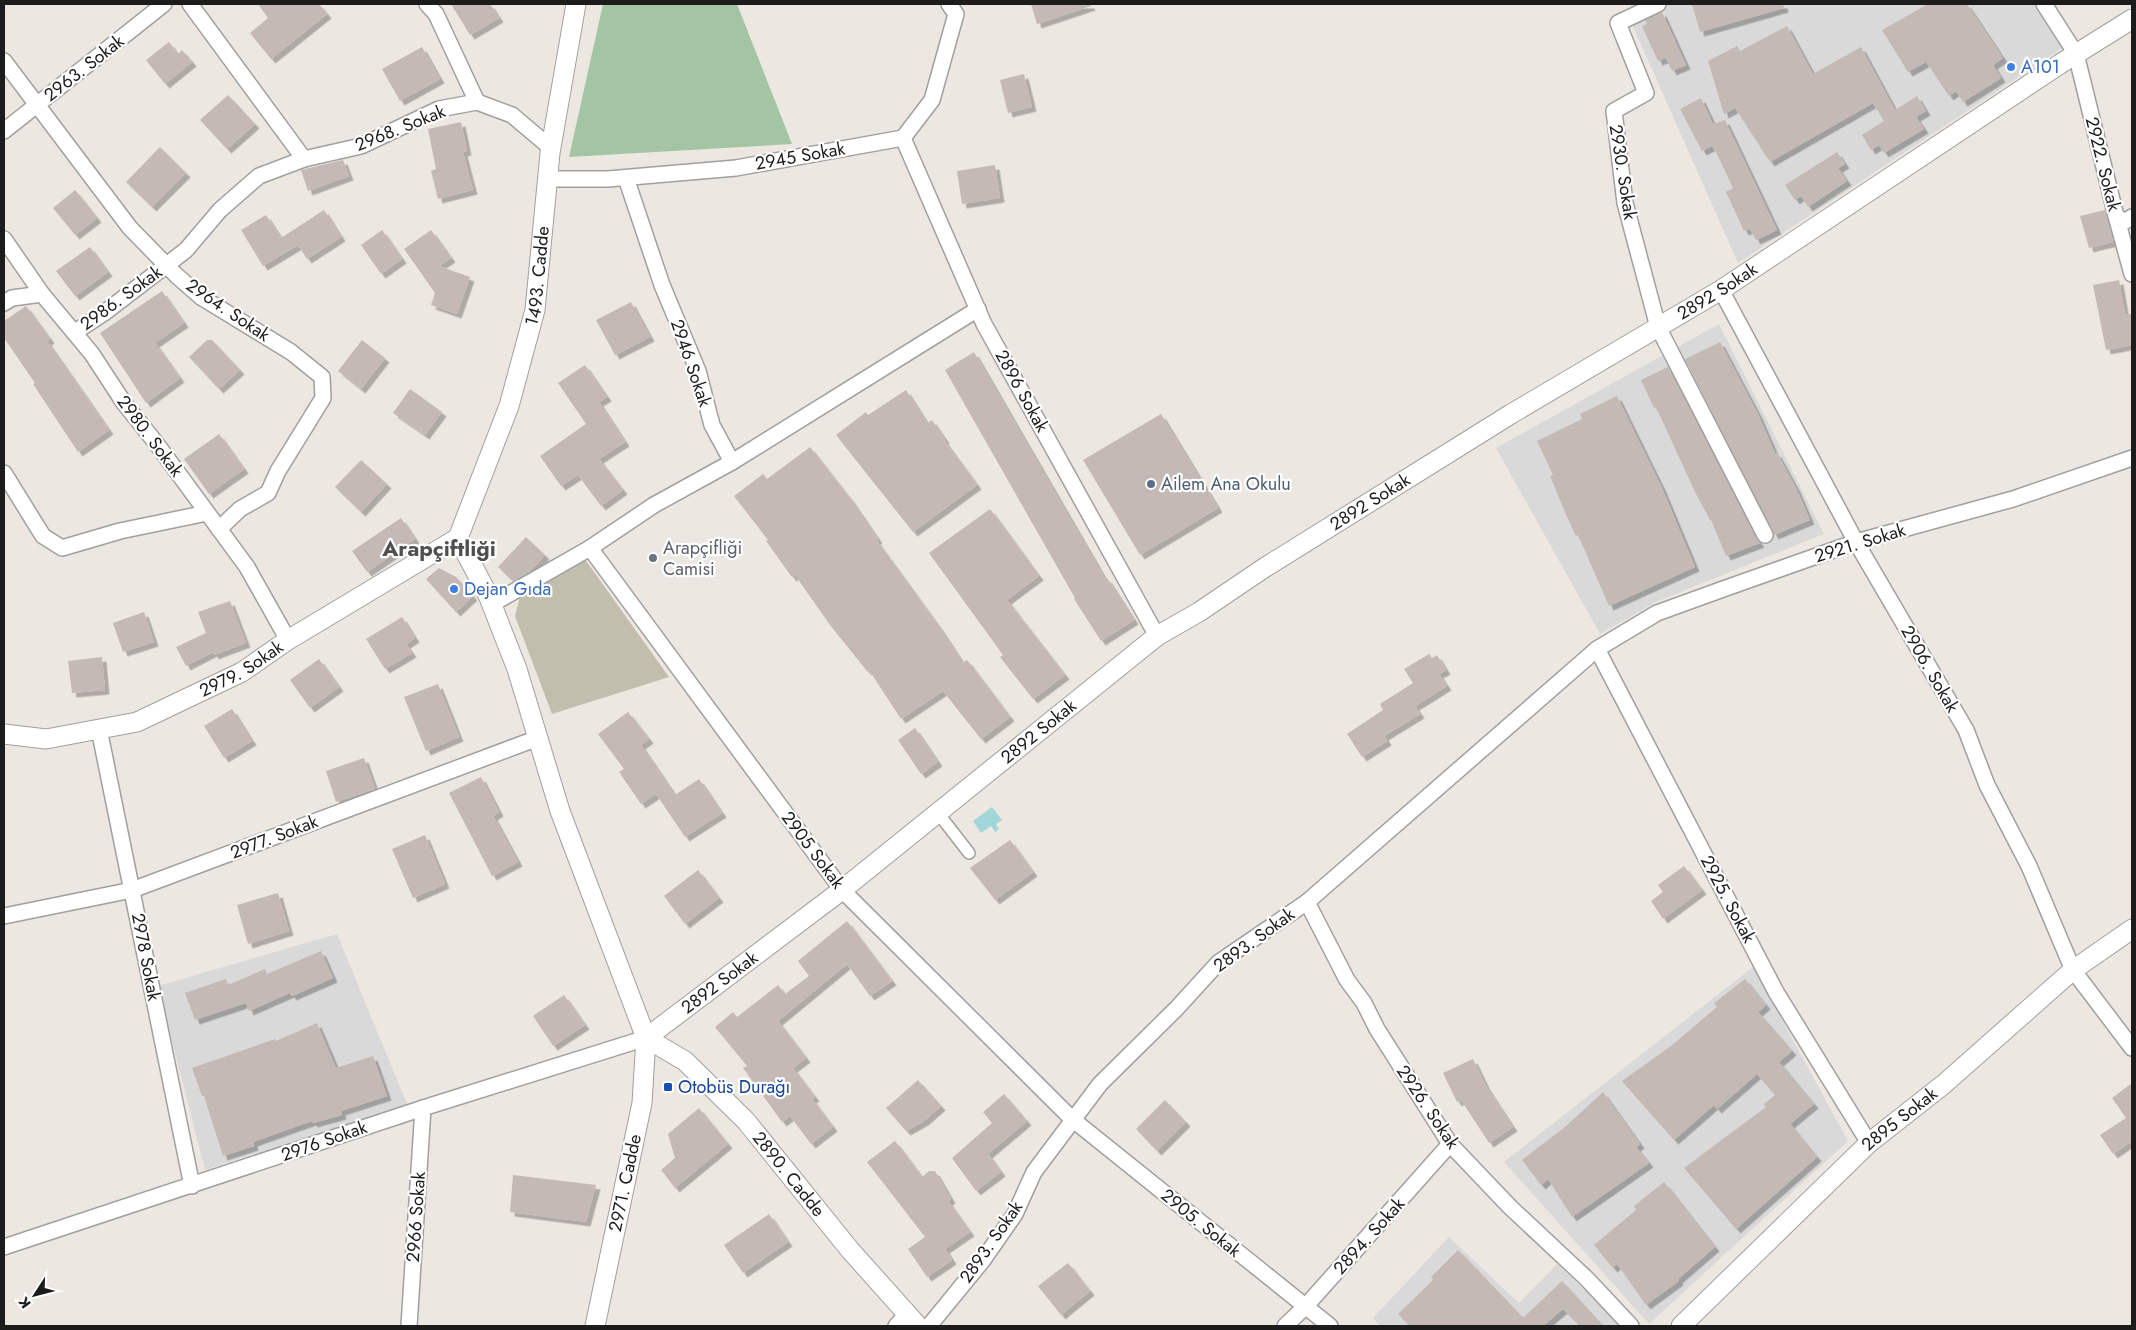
<svg xmlns="http://www.w3.org/2000/svg" width="2136" height="1330" font-family="Jost,sans-serif">
	<style>
		.residential { fill: #dad9d9 }
		.construction { fill: #c1bead }
		.cemetery { fill: #a4c5a3 }
		.water { fill: #a2d7da }
		.building { fill: #c4b9b5; filter: url(#shadow) }
		.lines { fill: none; stroke-linecap: round; stroke-linejoin: round }
		.pedestrian-casing { stroke: #a0a0a0; stroke-width: 14 }
		.minor-casing { stroke: #a0a0a0; stroke-width: 18 }
		.tertiary-casing { stroke: #a0a0a0; stroke-width: 21 }
		.pedestrian { stroke: #fff; stroke-width: 11 }
		.minor { stroke: #fff; stroke-width: 15 }
		.tertiary { stroke: #fff; stroke-width: 19 }
		.shop-dot { fill: #3f7fe0; stroke: #fff; stroke-width: 2 }
		.service-dot { fill: #5c6f8a; stroke: #fff; stroke-width: 2 }
		.worship-dot { fill: #6b7280; stroke: #fff; stroke-width: 2 }
		.transit-dot { fill: #1a4fb4; stroke: #fff; stroke-width: 2 }
		.labels { text-anchor: middle; dominant-baseline: central; stroke-width: 4.5; stroke-linejoin: round; paint-order: stroke }
		.shop-label { font-size: 18px; fill: #366cbe; stroke: #fff; text-anchor: start }
		.street-label { font-size: 18px; fill: #1c1c1c; stroke: #fff }
		.service-label { font-size: 18px; fill: #4e5e75; stroke: #fff; text-anchor: start }
		.worship-label { font-size: 18px; fill: #5b616d; stroke: #fff; text-anchor: start }
		.transit-label { font-size: 18px; fill: #164399; stroke: #fff; text-anchor: start }
		.district-label { font-size: 22px; font-weight: bold; fill: #4f4f4f; stroke: #fff }
	</style>
	<defs>
		<filter id="shadow"><feDropShadow dx="4.5" dy="4.5" stdDeviation="0" flood-color="#0004"/></filter>
	</defs>
	<rect width="100%" height="100%" fill="#ede7e1"/>
	<!-- residential -->
	<g class="residential">
		<polygon points="1670,4 2041,4 2067,45 1738,263 1631,22"/>
		<polygon points="1719,324 1824,534 1656,602 1600,634 1496,448"/>
		<polygon points="337,934 407,1104 205,1170 158,986"/>
		<polygon points="1753,967 1848,1141 1649,1324 1504,1162"/>
		<polygon points="1449,1237 1519,1303 1557,1264 1623,1326 1381,1326 1373,1318"/>
	</g>
	<!-- construction -->
	<polygon class="construction" points="584,558 669,677 552,714 515,616 520,597"/>
	<!-- cemetery -->
	<polygon class="cemetery" points="603,4 737,4 792,144 569,157"/>
	<!-- water -->
	<polygon class="water" points="992,807 1002,820 996,824 999,829 995,832 991,826 981,833 973,821"/>
	<!-- building -->
	<g class="building">
		<polygon points="258,4 319,4 327,14 271,59 250,33 268,18"/>
		<polygon points="451,4 490,4 499,18 470,35"/>
		<polygon points="1031,4 1090,4 1091,6 1037,24"/>
		<polygon points="1692,4 1783,4 1784,8 1700,32"/>
		<polygon points="1928,4 1967,4 2003,58 1993,65 2001,78 1963,102 1956,91 1949,96 1926,62 1908,72 1882,30"/>
		<polygon points="1662,12 1686,65 1672,71 1666,58 1658,61 1642,26 1647,24 1645,20"/>
		<polygon points="1787,26 1813,74 1861,47 1895,110 1917,96 1926,111 1916,117 1924,129 1884,153 1879,145 1871,150 1862,135 1884,121 1873,103 1770,162 1735,108 1724,114 1708,61 1737,46 1740,51"/>
		<polygon points="169,42 178,54 182,50 192,62 165,84 146,60"/>
		<polygon points="422,47 440,79 400,101 382,69"/>
		<polygon points="1024,74 1032,107 1008,113 1000,80"/>
		<polygon points="228,95 255,124 227,149 200,120"/>
		<polygon points="1701,98 1713,124 1725,120 1777,230 1756,240 1750,229 1744,231 1726,192 1733,188 1717,154 1712,146 1702,151 1680,109"/>
		<polygon points="461,122 467,151 463,152 473,190 438,199 431,171 436,169 428,129"/>
		<polygon points="160,147 186,173 152,207 126,182"/>
		<polygon points="1837,152 1845,164 1838,168 1847,181 1808,207 1801,196 1795,200 1785,185"/>
		<polygon points="343,160 349,176 308,191 301,170"/>
		<polygon points="995,165 1000,198 962,204 957,171"/>
		<polygon points="75,190 97,218 75,235 53,208"/>
		<polygon points="324,210 341,237 307,259 298,245 263,266 241,230 266,215 281,238"/>
		<polygon points="2105,210 2113,242 2089,248 2080,216"/>
		<polygon points="382,230 402,259 381,274 361,245"/>
		<polygon points="431,230 451,258 439,266 470,277 457,314 431,305 435,293 404,249"/>
		<polygon points="90,247 108,272 75,296 56,271"/>
		<polygon points="2119,280 2125,315 2131,314 2132,345 2106,350 2093,285"/>
		<polygon points="162,291 184,323 155,343 180,378 146,403 100,333"/>
		<polygon points="631,302 650,337 615,355 596,320"/>
		<polygon points="26,306 50,339 47,341 109,430 78,452 33,384 35,383 4,338 4,321"/>
		<polygon points="207,340 212,340 240,370 219,389 189,357"/>
		<polygon points="362,340 385,358 361,389 338,371"/>
		<polygon points="1720,342 1758,414 1775,453 1777,453 1796,488 1810,520 1774,535 1685,359"/>
		<polygon points="974,352 1105,579 1107,578 1134,620 1101,641 1074,599 1075,598 945,370"/>
		<polygon points="585,365 607,397 599,402 625,442 599,459 623,490 601,506 578,475 561,486 540,456 586,424 558,383"/>
		<polygon points="1668,367 1757,539 1760,543 1726,556 1711,520 1710,520 1695,492 1656,407 1654,408 1641,380"/>
		<polygon points="410,389 442,412 425,435 393,413"/>
		<polygon points="906,390 927,423 932,420 945,439 944,440 977,485 913,532 836,435 866,412 868,415"/>
		<polygon points="1617,396 1662,488 1695,567 1609,606 1578,535 1576,536 1565,512 1550,476 1553,475 1537,441 1582,419 1580,414"/>
		<polygon points="1161,414 1218,508 1140,555 1083,460"/>
		<polygon points="219,434 244,469 209,494 184,459"/>
		<polygon points="810,447 852,501 878,539 876,540 940,628 963,663 967,660 1010,717 981,739 943,691 901,719 869,670 867,671 830,625 795,575 792,577 766,541 768,540 734,496 763,474 767,479"/>
		<polygon points="361,460 387,484 361,512 335,487"/>
		<polygon points="990,509 1039,576 1007,600 1065,675 1033,699 1000,657 1003,655 929,553"/>
		<polygon points="401,518 415,539 367,572 352,551"/>
		<polygon points="526,537 545,555 529,572 513,581 498,567"/>
		<polygon points="439,568 456,577 473,596 456,612 426,579"/>
		<polygon points="230,601 246,643 214,655 213,652 186,666 176,647 206,633 198,612"/>
		<polygon points="144,612 154,642 123,652 113,623"/>
		<polygon points="402,617 415,638 406,644 412,653 385,669 366,639"/>
		<polygon points="1429,654 1432,658 1437,655 1446,670 1439,674 1447,686 1415,706 1420,714 1384,736 1387,741 1362,757 1347,734 1383,710 1380,704 1413,683 1404,669"/>
		<polygon points="102,657 105,690 72,693 68,661"/>
		<polygon points="319,659 339,687 310,708 290,680"/>
		<polygon points="438,684 459,737 426,751 404,697"/>
		<polygon points="232,709 252,741 224,758 204,726"/>
		<polygon points="628,712 649,739 641,745 675,795 699,779 722,813 685,837 656,794 641,804 619,772 624,769 598,734"/>
		<polygon points="915,728 938,762 921,774 898,740"/>
		<polygon points="364,758 375,789 336,802 326,771"/>
		<polygon points="481,777 499,812 493,816 518,862 492,876 449,793"/>
		<polygon points="425,835 445,884 413,898 392,849"/>
		<polygon points="1010,840 1033,872 995,900 970,868"/>
		<polygon points="1684,866 1702,890 1663,919 1651,901 1663,892 1658,885"/>
		<polygon points="698,870 719,898 685,924 664,896"/>
		<polygon points="278,893 289,931 248,944 237,905"/>
		<polygon points="847,921 892,981 870,996 847,964 778,1021 806,1058 793,1068 815,1097 812,1099 833,1127 811,1144 790,1116 782,1122 743,1068 747,1066 715,1027 733,1012 737,1017 778,985 785,994 809,976 798,961"/>
		<polygon points="321,951 333,978 292,996 290,993 249,1011 246,1003 195,1020 185,993 226,979 228,985 265,969 267,974"/>
		<polygon points="1745,979 1766,1005 1758,1012 1792,1051 1779,1062 1814,1104 1790,1124 1817,1157 1736,1229 1684,1168 1766,1107 1764,1104 1775,1095 1757,1074 1717,1109 1714,1105 1674,1140 1622,1081 1671,1046 1717,1007 1714,1003"/>
		<polygon points="564,995 585,1025 553,1046 533,1016"/>
		<polygon points="317,1023 336,1068 373,1056 387,1096 341,1111 342,1115 313,1123 312,1121 253,1142 254,1146 223,1156 204,1096 202,1096 192,1068 275,1039 276,1041"/>
		<polygon points="1473,1059 1486,1086 1513,1127 1489,1143 1461,1100 1457,1102 1443,1073"/>
		<polygon points="918,1080 941,1106 924,1121 906,1131 886,1108"/>
		<polygon points="2132,1083 2132,1141 2113,1154 2100,1135 2126,1118 2112,1098"/>
		<polygon points="1603,1092 1640,1144 1636,1147 1649,1163 1572,1217 1548,1179 1541,1185 1522,1160 1565,1127"/>
		<polygon points="1004,1094 1027,1121 988,1154 1001,1172 976,1191 952,1158 992,1123 983,1112"/>
		<polygon points="1165,1100 1186,1122 1157,1151 1136,1129"/>
		<polygon points="699,1108 728,1144 675,1188 661,1170 675,1158 668,1134"/>
		<polygon points="895,1141 922,1177 929,1171 935,1171 951,1199 948,1201 970,1232 945,1249 952,1260 927,1277 908,1249 925,1237 867,1162"/>
		<polygon points="513,1175 596,1185 586,1222 510,1212"/>
		<polygon points="1664,1182 1715,1247 1678,1279 1679,1281 1646,1305 1617,1264 1613,1268 1594,1245 1636,1210 1634,1206"/>
		<polygon points="769,1214 788,1242 743,1273 724,1245"/>
		<polygon points="1458,1250 1523,1318 1562,1281 1603,1326 1580,1326 1563,1309 1543,1326 1410,1326 1398,1314 1433,1280 1431,1277"/>
		<polygon points="1068,1263 1090,1291 1061,1315 1038,1286"/>
	</g>
	<g class="lines">
		<!-- pedestrian casing -->
		<g class="pedestrian-casing">
			<polyline id="pedestrian" points="938,813 969,853"/>
		</g>
		<!-- minor casing -->
		<g class="minor-casing">
			<g id="minor">
				<polyline points="190,4 304,159"/>
				<polyline points="427,4 436,14 477,102"/>
				<polyline points="1658,4 1618,23 1646,93 1614,111 1625,203 1658,327 1765,535"/>
				<polyline points="2044,4 2076,54 2116,216 2132,274"/>
				<polyline points="4,61 130,228 177,276 201,297 291,352 322,377 323,398 278,471 268,493 240,509 219,529"/>
				<polyline points="4,131 164,4"/>
				<polyline points="903,138 984,324 1157,636"/>
				<polyline points="548,179 608,179 736,168 903,138 932,100 956,14 949,4"/>
				<polyline points="2116,216 2124,222 2132,217"/>
				<polyline points="4,239 42,294 92,354 124,403 156,443 247,567 288,640"/>
				<polyline points="1721,290 1856,542 1966,730 1987,785 2029,866 2073,970 2132,1048"/>
				<polyline points="4,303 12,298 42,294"/>
				<polyline points="75,332 104,313 186,250 220,210 259,176 304,159 361,146 439,109 477,102 512,115 551,148"/>
				<polyline points="732,462 978,309"/>
				<polyline points="4,473 43,536 62,548 120,531 207,513"/>
				<polyline points="590,548 842,890 1072,1119 1330,1326"/>
				<polyline points="492,604 590,548 654,505 732,462 712,425 698,371 662,285 626,178"/>
				<polyline points="1597,649 1776,992 1869,1143"/>
				<polyline points="99,729 192,1186"/>
				<polyline points="1307,902 1347,980 1364,1003 1377,1029 1450,1144 1510,1207 1587,1279 1631,1326"/>
				<polyline points="4,916 132,890 538,738"/>
				<polyline points="4,1247 423,1108 646,1038"/>
				<polyline points="409,1326 423,1108"/>
				<polyline points="896,1326 907,1314"/>
				<polyline points="929,1326 983,1260 1015,1214 1034,1172 1100,1084 1177,1008 1218,963 1307,902 1597,649 1657,613 1726,588 1856,542 2013,499 2132,458"/>
				<polyline points="1285,1326 1305,1307 1450,1144"/>
			</g>
		</g>
		<!-- tertiary casing -->
		<g class="tertiary-casing">
			<g id="tertiary">
				<polyline points="458,538 488,595 517,669 560,811 646,1038 642,1103 595,1326"/>
				<path id="s1" d="M458 538 509 406 535 310 550 153 576 4"/>
				<path id="s2" d="M4 734 46 739 137 722 242 672 288 640 458 538"/>
				<path id="s3" d="M646 1038 842 890 1157 636 1199 612 1264 568 1511 414 1721 290 2060 64 2132 19"/>
				<path id="s4" d="M646 1038 685 1061 746 1121 850 1250 918 1326"/>
				<path id="s5" d="M1681 1326 1869 1143 1944 1084 2073 970 2132 929"/>
			</g>
		</g>
		<!-- pedestrian -->
		<use href="#pedestrian" class="pedestrian"/>
		<!-- minor -->
		<use href="#minor" class="minor"/>
		<!-- tertiary -->
		<use href="#tertiary" class="tertiary"/>
	</g>
	<!-- markers -->
	<g class="shop-dot">
		<circle cx="2011" cy="67" r="5"/>
		<circle cx="454" cy="589" r="5"/>
	</g>
	<circle class="service-dot" cx="1151" cy="484" r="5"/>
	<circle class="worship-dot" cx="653" cy="558" r="5"/>
	<rect class="transit-dot" x="663" y="1082" width="10" height="10" rx="2.5"/>
	<g class="labels">
		<!-- shop labels -->
		<g class="shop-label">
			<text x="2021" y="67">A101</text>
			<text x="464" y="589">Dejan Gıda</text>
		</g>
		<!-- street labels -->
		<g class="street-label">
			<text transform="translate(84 68) rotate(-38)">2963. Sokak</text>
			<text transform="translate(400 128) rotate(-22)">2968. Sokak</text>
			<text transform="translate(800 156) rotate(-10)">2945 Sokak</text>
			<text transform="translate(2103 164) rotate(76)">2922. Sokak</text>
			<text transform="translate(1623 172) rotate(81)">2930. Sokak</text>
			<text stroke="none"><textPath href="#s1" startOffset="275">1493. Cadde</textPath></text>
			<text stroke="none"><textPath href="#s3" startOffset="1308">2892 Sokak</textPath></text>
			<text transform="translate(121 298) rotate(-36)">2986. Sokak</text>
			<text transform="translate(228 310) rotate(34)">2964. Sokak</text>
			<text transform="translate(691 363) rotate(71)">2946 Sokak</text>
			<text transform="translate(1022 391) rotate(61)">2896 Sokak</text>
			<text transform="translate(150 436) rotate(53)">2980. Sokak</text>
			<text stroke="none"><textPath href="#s3" startOffset="902">2892 Sokak</textPath></text>
			<text transform="translate(1860 543) rotate(-17)">2921. Sokak</text>
			<text stroke="none"><textPath href="#s2" startOffset="252">2979. Sokak</textPath></text>
			<text transform="translate(1930 669) rotate(60)">2906. Sokak</text>
			<text stroke="none"><textPath href="#s3" startOffset="498">2892 Sokak</textPath></text>
			<text transform="translate(274 837) rotate(-21)">2977. Sokak</text>
			<text transform="translate(813 850) rotate(53)">2905 Sokak</text>
			<text transform="translate(1728 899) rotate(62)">2925. Sokak</text>
			<text transform="translate(1254 940) rotate(-36)">2893. Sokak</text>
			<text transform="translate(146 957) rotate(79)">2978 Sokak</text>
			<text stroke="none"><textPath href="#s3" startOffset="92">2892 Sokak</textPath></text>
			<text transform="translate(1428 1107) rotate(56)">2926. Sokak</text>
			<text stroke="none"><textPath href="#s5" startOffset="301">2895 Sokak</textPath></text>
			<text transform="translate(324 1141) rotate(-19)">2976 Sokak</text>
			<text stroke="none"><textPath href="#s4" startOffset="199">2890. Cadde</textPath></text>
			<text transform="translate(625 1183) rotate(-78)">2971. Cadde</text>
			<text transform="translate(416 1217) rotate(-86)">2966 Sokak</text>
			<text transform="translate(1201 1223) rotate(39)">2905. Sokak</text>
			<text transform="translate(1369 1236) rotate(-48)">2894. Sokak</text>
			<text transform="translate(991 1242) rotate(-55)">2893. Sokak</text>
		</g>
		<!-- service labels -->
		<g class="service-label">
			<text x="1161" y="484">Ailem Ana Okulu</text>
		</g>
		<!-- worship labels -->
		<g class="worship-label">
			<text x="663" y="548">Arapçifliği<tspan x="663" dy="21">Camisi</tspan></text>
		</g>
		<!-- transit labels -->
		<g class="transit-label">
			<text x="678" y="1087">Otobüs Durağı</text>
		</g>
		<!-- district labels -->
		<g class="district-label">
			<text x="439" y="548">Arapçiftliği</text>
		</g>
	</g>
	<!-- border -->
	<rect width="2136" height="1330" fill="none" stroke="#1c1c1c" stroke-width="10"/>
	<!-- north arrow -->
	<g transform="translate(35 1295) rotate(234)" stroke="#ffffff" stroke-width="4" paint-order="stroke">
	<path d="M0-4L9 19L0 12L-9 19Z" fill="#1c1c1c"/>
	<text y="-8" font-size="14" font-weight="bold" text-anchor="middle" fill="#1c1c1c">K</text>
	</g>
</svg>
